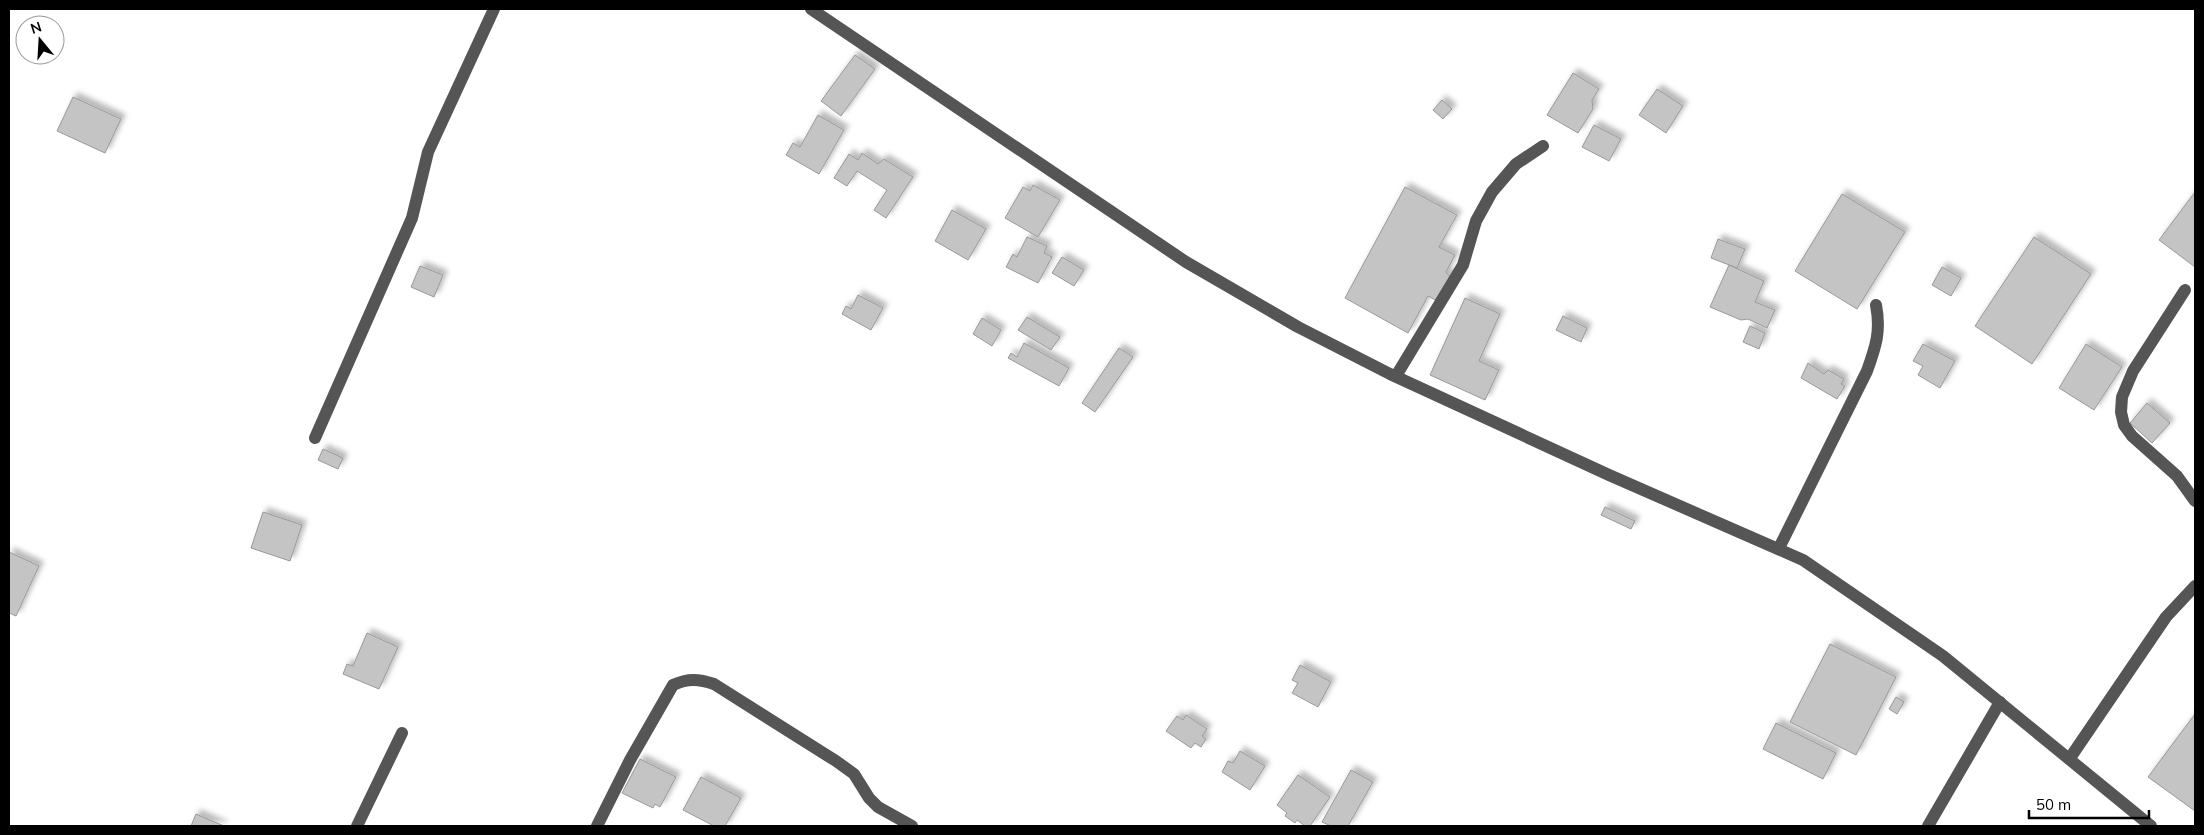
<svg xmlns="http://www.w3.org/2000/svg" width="2204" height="835" font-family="Mulish,sans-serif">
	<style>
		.building { fill: #c4c4c4; stroke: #999; filter: url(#shadow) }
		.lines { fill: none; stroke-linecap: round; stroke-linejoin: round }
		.minor { stroke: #555; stroke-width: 12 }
	</style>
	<defs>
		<filter id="shadow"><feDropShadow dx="4.5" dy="-4.5" stdDeviation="2.5" flood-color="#0004"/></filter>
	</defs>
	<rect width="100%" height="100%" fill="#fff"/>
	<!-- building -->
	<g class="building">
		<polygon points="855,55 875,69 841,116 821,101"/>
		<polygon points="1573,73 1599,89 1592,100 1593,109 1578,133 1547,115"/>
		<polygon points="1657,89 1683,106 1666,133 1639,115"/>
		<polygon points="73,97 121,119 105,153 57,131"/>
		<polygon points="1442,100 1452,109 1443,119 1433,110"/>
		<polygon points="818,115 844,130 819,174 786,155 793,143 800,147"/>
		<polygon points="1594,125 1621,139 1609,161 1582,147"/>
		<polygon points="862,153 878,164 884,159 913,177 886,218 874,210 887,190 857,171 847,186 834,178 849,154 858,160"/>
		<polygon points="1033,185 1060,200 1038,237 1005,218 1023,187 1030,191"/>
		<polygon points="1405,187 1457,215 1439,247 1455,255 1446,272 1450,277 1437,301 1428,296 1408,333 1345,298"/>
		<polygon points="2195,192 2195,267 2159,240"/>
		<polygon points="1842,194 1905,232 1857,309 1795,271"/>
		<polygon points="952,210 986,229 968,260 935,241"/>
		<polygon points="1027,237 1047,246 1044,253 1052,257 1038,283 1006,267 1013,254 1017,257"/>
		<polygon points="2034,237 2091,274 2032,364 1975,326"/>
		<polygon points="1718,239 1745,249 1737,268 1711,258"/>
		<polygon points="1062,257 1084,270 1074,286 1052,273"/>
		<polygon points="1729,265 1764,281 1755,302 1775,310 1767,328 1748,319 1741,320 1710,307"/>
		<polygon points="420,266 443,275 434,297 411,287"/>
		<polygon points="1942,267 1961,278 1951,296 1932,285"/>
		<polygon points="858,295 883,308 871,330 842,314 846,306 851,309"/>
		<polygon points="1465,298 1500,314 1479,361 1499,370 1485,400 1430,375"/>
		<polygon points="1563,316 1587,328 1581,342 1556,330"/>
		<polygon points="1027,317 1060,337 1051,350 1018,330"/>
		<polygon points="982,318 1001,330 992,346 973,334"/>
		<polygon points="1750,326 1765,333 1759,349 1743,342"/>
		<polygon points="1024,343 1069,368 1059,386 1008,358 1011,353 1017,357"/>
		<polygon points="1923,344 1955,361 1940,388 1918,375 1923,366 1913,361"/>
		<polygon points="2086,344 2122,367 2094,410 2059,388"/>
		<polygon points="1119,348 1133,357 1095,412 1082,403"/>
		<polygon points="1808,363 1824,374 1828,370 1844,379 1841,384 1845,386 1837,399 1801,378"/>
		<polygon points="2147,403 2170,423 2152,443 2130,423"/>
		<polygon points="323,449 343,458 338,469 318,460"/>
		<polygon points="1605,507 1635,521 1631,529 1601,515"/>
		<polygon points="263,512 302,525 290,561 251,548"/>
		<polygon points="9,552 39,566 16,616 9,613"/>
		<polygon points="367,633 398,647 379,689 343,674 347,664 353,666"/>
		<polygon points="1830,644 1896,677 1856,755 1790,722"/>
		<polygon points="1300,665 1331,682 1318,707 1292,693 1298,683 1292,680"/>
		<polygon points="1896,697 1904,702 1897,714 1889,709"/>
		<polygon points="2195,714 2195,811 2148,777"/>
		<polygon points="1186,715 1207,729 1202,736 1206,739 1201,747 1195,743 1191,748 1166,731 1177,716 1183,720"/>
		<polygon points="1776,723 1836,753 1823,779 1763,749"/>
		<polygon points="1240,751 1265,766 1250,790 1222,772 1228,761 1233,763"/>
		<polygon points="640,759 676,777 660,807 655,804 653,808 622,793"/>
		<polygon points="1351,770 1373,782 1348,826 1331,826 1322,822"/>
		<polygon points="1298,775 1330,797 1310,826 1305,826 1297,820 1295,823 1285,816 1287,813 1277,805"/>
		<polygon points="701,777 741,798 725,826 714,826 683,810"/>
		<polygon points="196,814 224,826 191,826"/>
	</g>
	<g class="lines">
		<!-- minor -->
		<g class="minor">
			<polyline points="811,9 1186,262 1298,327 1390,374 1609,475 1803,560 1943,656 2151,826"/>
			<polyline points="2185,290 2133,371 2122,397 2121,412 2124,425 2132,436 2177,476 2195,501"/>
			<polyline points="1396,376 1463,265 1476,221 1492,192 1516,164 1543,146"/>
			<polyline points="315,438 412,218 428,152 494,9"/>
			<path d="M1779 548 1867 371C1876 346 1881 331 1876 305"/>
			<polyline points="2070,758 2166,617 2195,586"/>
			<polyline points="357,826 402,733"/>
			<path d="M597 826 630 760 673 685C688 678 699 679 714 684L836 761 854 774 869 798 878 807 912 826"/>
			<polyline points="1928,826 2000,702"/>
		</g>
	</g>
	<!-- border -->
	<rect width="2204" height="835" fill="none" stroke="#000000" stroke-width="20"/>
	<!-- north arrow -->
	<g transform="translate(40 40) rotate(342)"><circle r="24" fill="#ffffff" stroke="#999999"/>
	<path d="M0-4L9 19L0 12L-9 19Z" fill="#000000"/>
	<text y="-8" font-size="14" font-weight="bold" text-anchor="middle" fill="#000000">N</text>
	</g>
	<!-- scale -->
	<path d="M2029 810v8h120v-8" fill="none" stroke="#000000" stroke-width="2.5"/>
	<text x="2036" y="810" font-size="15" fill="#000000" stroke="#ffffff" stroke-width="4" paint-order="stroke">50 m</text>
</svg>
